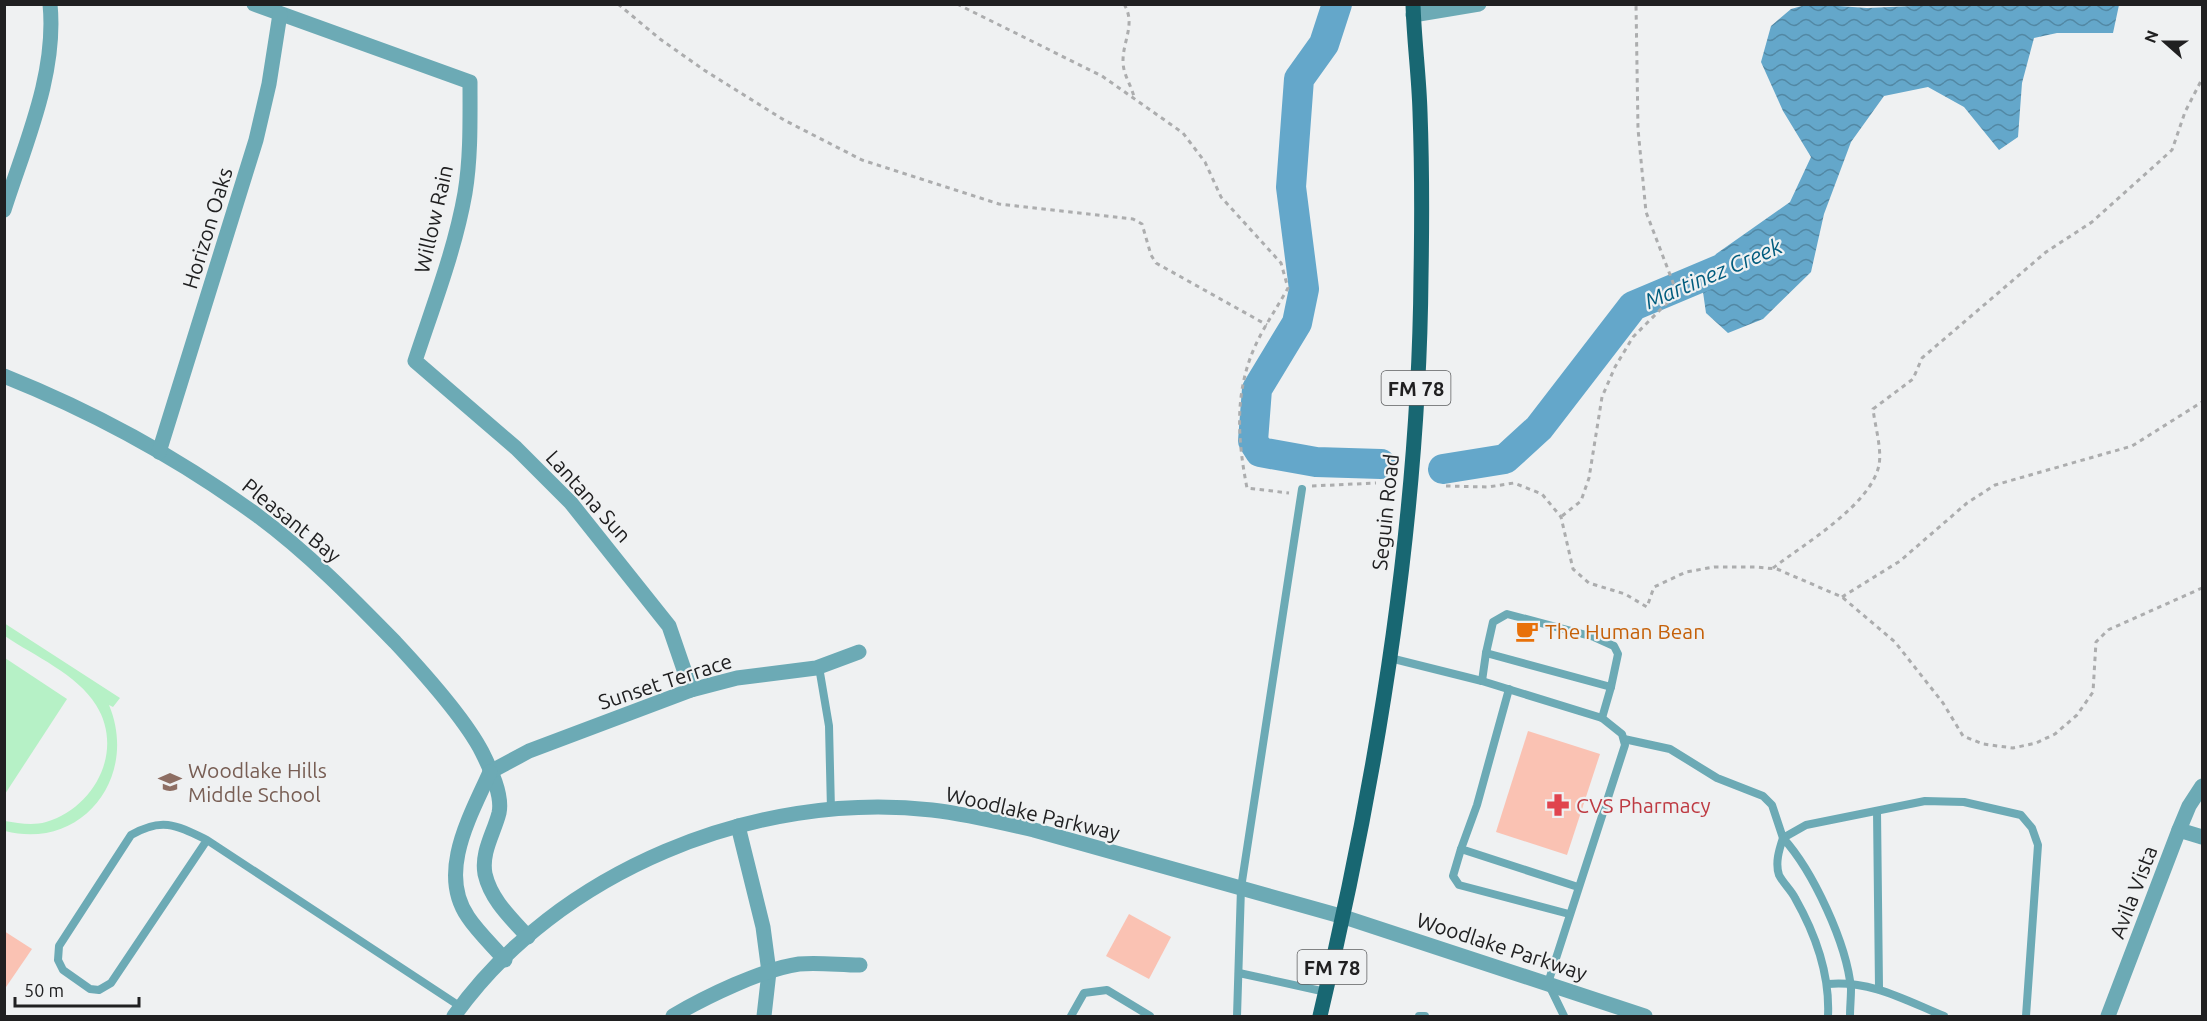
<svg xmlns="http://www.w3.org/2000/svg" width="2207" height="1021" font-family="Ubuntu,sans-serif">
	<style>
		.pitch { fill: #b6f1c6 }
		.water { fill: url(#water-waves) }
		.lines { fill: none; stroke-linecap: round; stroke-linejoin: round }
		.river { stroke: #64a7ca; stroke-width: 30 }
		.building { fill: #fac2b3 }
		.path { stroke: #acadae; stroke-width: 3; stroke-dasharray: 4.5 4.5; stroke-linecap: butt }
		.service { stroke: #6caab5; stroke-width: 8 }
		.minor { stroke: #6caab5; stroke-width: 15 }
		.tertiary { stroke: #6caab5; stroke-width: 15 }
		.primary { stroke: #186772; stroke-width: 15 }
		.labels { text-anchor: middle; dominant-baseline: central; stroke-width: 4.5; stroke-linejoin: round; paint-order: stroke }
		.shield { fill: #eff1f2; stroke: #5e5f60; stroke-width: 1.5 }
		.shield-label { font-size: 20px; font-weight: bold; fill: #202021 }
		.street-label { font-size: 21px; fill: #202021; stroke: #eff1f2 }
		.food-label { font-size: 21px; fill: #c56008; stroke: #eff1f2; text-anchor: start }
		.education-label { font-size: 21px; fill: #785e54; stroke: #eff1f2; text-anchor: start }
		.health-label { font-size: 21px; fill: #be3a42; stroke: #eff1f2; text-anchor: start }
		.water-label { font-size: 22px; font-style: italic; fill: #005c7e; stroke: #eff1f2 }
	</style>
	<defs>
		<pattern id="water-waves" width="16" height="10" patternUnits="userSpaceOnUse" patternTransform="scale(1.5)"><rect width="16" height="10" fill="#64a7ca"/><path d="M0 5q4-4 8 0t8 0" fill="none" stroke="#5288a4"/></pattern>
	</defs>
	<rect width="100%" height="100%" fill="#eff1f2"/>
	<!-- pitch -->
	<g class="pitch">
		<path d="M4 623 120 698 113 707 109 705C139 777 82 851 5 831V821C18 823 32 826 46 822 94 808 125 751 96 705 77 674 34 656 5 636Z"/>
		<polygon points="5,658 67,699 5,794"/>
	</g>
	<!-- water -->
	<polygon class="water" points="1809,4 1867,8 1959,4 2119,5 2113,33 2057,33 2034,38 2022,83 2018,137 1999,150 1964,107 1928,87 1884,96 1851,142 1824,214 1811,272 1763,319 1728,333 1706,313 1701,278 1716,254 1790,202 1811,157 1783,111 1761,62 1771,26 1791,9"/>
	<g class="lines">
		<!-- river -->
		<g class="river">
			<polyline points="1337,4 1324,44 1299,79 1291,187 1304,289 1297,323 1257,389 1253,441 1260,452 1316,462 1381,464"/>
			<polyline points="1443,469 1505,459 1539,428 1633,306 1740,261"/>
		</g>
	</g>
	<!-- building -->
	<g class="building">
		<polygon points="1528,731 1600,754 1567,855 1496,832"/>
		<polygon points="1129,914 1171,937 1149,979 1106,956"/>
		<polygon points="4,931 32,949 4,990"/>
	</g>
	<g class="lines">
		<!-- path -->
		<g class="path">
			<polyline points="618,4 660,39 704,70 784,120 862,160 999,204 1133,219 1142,224 1151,255 1156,263 1267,325"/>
			<path d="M957 4 1102 76 1183 133 1205 162 1221 197 1281 263 1288 288C1278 306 1267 322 1258 340 1234 388 1237 437 1247 488L1289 493"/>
			<path d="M1124 4C1136 24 1123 40 1123 61 1123 75 1131 84 1134 97"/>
			<polyline points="1312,486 1376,483"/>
			<polyline points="1446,486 1488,487 1514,483 1542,494 1561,517 1573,569 1589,583 1625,594 1647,607 1654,587 1686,572 1714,567 1756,567 1777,569 1842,597 1895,642 1943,703 1963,736 1983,744 2013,748 2036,743 2055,734 2077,715 2093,692 2096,642 2108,630 2202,588"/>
			<polyline points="1562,516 1581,501 1589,478 1602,397 1615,367 1633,337 1677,293 1646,212 1638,129 1636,4"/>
			<path d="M1773 568C1804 544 1871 505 1879 465 1882 449 1875 426 1873 409L1913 379 1922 358 2046 252 2092 222 2172 150 2185 112 2202 79"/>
			<polyline points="1842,597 1900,561 1967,503 1995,485 2132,446 2202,402"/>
		</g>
		<!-- service -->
		<g class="service">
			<polyline points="1486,653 1493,622 1507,614 1594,637 1614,646 1618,654 1611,687"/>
			<polyline points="1390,658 1482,681 1602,718 1622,734 1625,745 1548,983 1564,1016"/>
			<polyline points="819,667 829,726 831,810"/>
			<polyline points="1482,681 1486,653 1611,687 1602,718"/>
			<polyline points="1509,689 1477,805 1461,849 1578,887"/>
			<polyline points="1624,739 1670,749 1717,778 1763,796 1772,805 1783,838 1806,825 1925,801 1964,802 2021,815 2032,828 2038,845 2026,1016"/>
			<polyline points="1877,811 1879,988"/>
			<path d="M207 840 111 983 99 990 90 989 63 970 58 960 59 946 131 835C162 817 176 825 207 840L461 1007"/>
			<polyline points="1461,849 1453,876 1459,885 1569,914"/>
			<polyline points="1239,973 1326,992"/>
			<path d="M1828 984C1870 980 1905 1000 1944 1016"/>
			<polyline points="1071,1016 1084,993 1107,990 1150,1016"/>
			<polyline points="1237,1016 1241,888 1302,489"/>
			<polyline points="1419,1016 1425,1016"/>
			<path d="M1828 1016C1830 974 1816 935 1795 898 1791 890 1783 883 1779 875 1775 863 1779 850 1783 838 1813 871 1847 944 1851 989 1851 998 1850 1007 1850 1016"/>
		</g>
		<!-- minor -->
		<g class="minor">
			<path d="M254 4 470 82C470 119 471 156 465 193 455 250 433 306 415 361L516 448 571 503 669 626 691 690"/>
			<polyline points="1413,15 1479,4"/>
			<path d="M4 210C25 144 57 74 50 4"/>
			<path d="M4 376C94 412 180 459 258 516 308 553 352 598 395 642 423 672 464 717 482 752 490 768 503 795 499 813 494 833 481 852 485 874 491 900 511 918 528 937"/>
			<polyline points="159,452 256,140 269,84 280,14"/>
			<polyline points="490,772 529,751 691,690 737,678 816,668 859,652"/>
			<path d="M490 772C471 815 437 872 468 917 478 932 493 946 505 960"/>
			<polyline points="738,826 763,927 769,972 764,1016"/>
			<polyline points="2179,830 2202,837"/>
			<path d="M673 1016C705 997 763 969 799 964 818 962 840 965 860 965"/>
			<polyline points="2108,1016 2179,830 2189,806 2202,786"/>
		</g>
		<!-- tertiary -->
		<path class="tertiary" d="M454 1016C557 871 756 790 932 810 967 814 1000 822 1034 830L1344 917 1645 1016"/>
		<!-- primary -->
		<path class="primary" d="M1320 1016C1377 778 1419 522 1421 276 1422 221 1422 166 1420 112 1419 76 1414 40 1413 4"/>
	</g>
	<!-- icons -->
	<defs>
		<g id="cafe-bare" transform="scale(1.8)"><path d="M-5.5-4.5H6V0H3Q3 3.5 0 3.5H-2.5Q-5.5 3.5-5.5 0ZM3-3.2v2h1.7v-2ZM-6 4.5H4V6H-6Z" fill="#e8710a" stroke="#eff1f2" stroke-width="2.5" paint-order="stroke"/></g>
		<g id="school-bare" transform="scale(1.8)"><path d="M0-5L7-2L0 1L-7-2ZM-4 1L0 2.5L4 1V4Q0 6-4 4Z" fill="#8d6e63" stroke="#eff1f2" stroke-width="2.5" paint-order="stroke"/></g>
		<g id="pharmacy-bare" transform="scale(1.8)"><path d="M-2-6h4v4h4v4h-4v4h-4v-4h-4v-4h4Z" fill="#e0444e" stroke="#eff1f2" stroke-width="2.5" paint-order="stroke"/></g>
	</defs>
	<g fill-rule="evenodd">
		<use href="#cafe-bare" x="1527" y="631"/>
		<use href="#school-bare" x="170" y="782"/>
		<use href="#pharmacy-bare" x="1558" y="805"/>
	</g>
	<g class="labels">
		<!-- shield labels -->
		<g class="shield">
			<rect x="1381.5" y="371" width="69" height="34" rx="4.5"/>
			<rect x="1297.5" y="950" width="69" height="34" rx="4.5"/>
		</g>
		<g class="shield-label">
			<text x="1416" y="388">FM 78</text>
			<text x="1332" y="967">FM 78</text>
		</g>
		<!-- street labels -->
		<g class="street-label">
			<text transform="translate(433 219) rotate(-77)">Willow Rain</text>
			<text transform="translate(207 228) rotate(-73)">Horizon Oaks</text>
			<text transform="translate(589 496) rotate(48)">Lantana Sun</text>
			<text transform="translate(1385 512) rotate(-84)">Seguin Road</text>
			<text transform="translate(292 520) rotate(39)">Pleasant Bay</text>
			<text transform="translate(665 681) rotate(-18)">Sunset Terrace</text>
			<text transform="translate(1033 813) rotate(13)">Woodlake Parkway</text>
			<text transform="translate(2133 892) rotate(-69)">Avila Vista</text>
			<text transform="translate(1502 946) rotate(18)">Woodlake Parkway</text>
		</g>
		<!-- food labels -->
		<g class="food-label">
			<text x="1545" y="631">The Human Bean</text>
		</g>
		<!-- education labels -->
		<g class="education-label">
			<text x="188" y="770">Woodlake Hills<tspan x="188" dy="24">Middle School</tspan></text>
		</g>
		<!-- health labels -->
		<g class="health-label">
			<text x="1576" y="805">CVS Pharmacy</text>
		</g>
		<!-- water labels -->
		<g class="water-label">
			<text transform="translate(1713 273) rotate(-23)">Martinez Creek</text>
		</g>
	</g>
	<!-- border -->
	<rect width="2207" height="1021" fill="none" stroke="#202021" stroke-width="12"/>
	<!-- north arrow -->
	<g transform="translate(2165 42) rotate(291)" stroke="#eff1f2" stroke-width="4.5" paint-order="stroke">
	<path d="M0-4.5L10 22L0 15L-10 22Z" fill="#202021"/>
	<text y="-9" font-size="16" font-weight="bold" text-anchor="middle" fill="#202021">N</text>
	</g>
	<!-- scale -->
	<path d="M15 997v9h124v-9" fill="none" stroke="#202021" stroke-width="3"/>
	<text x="24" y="997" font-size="18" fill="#202021" stroke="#eff1f2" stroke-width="4.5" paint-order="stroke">50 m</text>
</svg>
